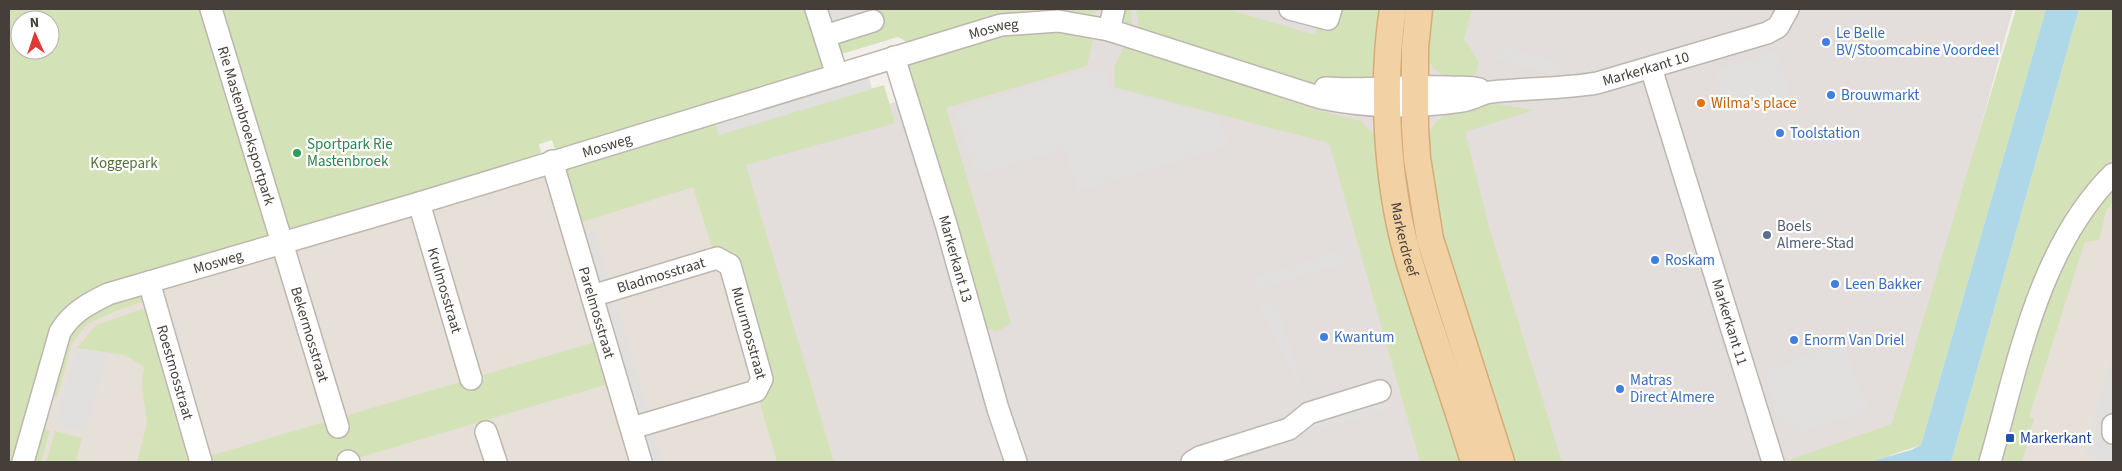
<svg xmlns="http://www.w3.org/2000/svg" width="2122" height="471" font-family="'Source Sans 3',sans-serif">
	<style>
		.residential { fill: #e6e0d9 }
		.industrial { fill: #e3dedb }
		.green { fill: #d4e2b8; fill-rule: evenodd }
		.parking { fill: #e2e0de }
		.water { fill: #aed8e8 }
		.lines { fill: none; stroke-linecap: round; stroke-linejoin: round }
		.minor-casing { stroke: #bdb6ae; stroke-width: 24 }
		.major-casing { stroke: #d5ac76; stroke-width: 29 }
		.minor { stroke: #fff; stroke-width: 21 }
		.major { stroke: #f2d2a4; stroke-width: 26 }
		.shop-dot { fill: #3f7fe0; stroke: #fff; stroke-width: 2 }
		.food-dot { fill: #e8710a; stroke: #fff; stroke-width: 2 }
		.leisure-dot { fill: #2e9e5b; stroke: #fff; stroke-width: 2 }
		.service-dot { fill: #5c6f8a; stroke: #fff; stroke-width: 2 }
		.transit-dot { fill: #1a4fb4; stroke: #fff; stroke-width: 2 }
		.labels { text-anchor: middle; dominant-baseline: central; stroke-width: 4.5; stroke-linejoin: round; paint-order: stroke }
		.street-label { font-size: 15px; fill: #463f39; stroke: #fff }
		.shop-label { font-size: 15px; fill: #366cbe; stroke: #fff; text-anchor: start }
		.food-label { font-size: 15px; fill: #c56008; stroke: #fff; text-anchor: start }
		.leisure-label { font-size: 15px; fill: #27864d; stroke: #fff; text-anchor: start }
		.park-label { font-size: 15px; fill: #527133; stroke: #fff }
		.service-label { font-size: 15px; fill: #4e5e75; stroke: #fff; text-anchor: start }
		.transit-label { font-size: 15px; fill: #164399; stroke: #fff; text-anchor: start }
	</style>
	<rect width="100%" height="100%" fill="#f3efea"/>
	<!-- residential -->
	<g class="residential">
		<polygon points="2113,9 2113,462 1971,462"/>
		<polygon points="724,110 815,462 9,462 9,446 67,287"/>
	</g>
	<!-- industrial -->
	<polygon class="industrial" points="973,9 2013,9 1890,456 1892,462 820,462 740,146 909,98 894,57"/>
	<!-- green -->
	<g class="green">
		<path d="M9 9H1102L1087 17 1051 9 1002 17 920 40 907 42 898 37 825 59 827 68 555 149 552 140 539 144 541 153 376 205 61 314 15 462H9ZM20 20H50V50H20Z"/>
		<polygon points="1120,9 1130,9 1134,32 1127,27 1119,14"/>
		<polygon points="1136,9 1227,9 1315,35 1318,24 1335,29 1341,9 1381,9 1379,69 1359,85 1311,83 1140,34"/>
		<polygon points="1425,9 1472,9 1464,39 1479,62 1476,74 1461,80 1446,77 1433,68 1423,51"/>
		<polygon points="2016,9 2046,9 1921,445 1870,462 1787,462 1794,458 1892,424"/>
		<polygon points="2079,9 2113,9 2113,158 2095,176 2068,210 2040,263 1983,462 1951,462"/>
		<polygon points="1006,31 1084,32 1093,41 1087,66 946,108 1011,323 997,332 984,327 909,82 909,67 917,59"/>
		<polygon points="1125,45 1316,110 1361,121 1375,135 1377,168 1465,462 1420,462 1329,143 1114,87 1115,65"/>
		<polygon points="884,85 895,123 746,165 834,462 777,462 759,400 766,393 713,250 693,187 579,223 562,169 714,119 719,134"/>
		<polygon points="1490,103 1534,110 1465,132 1490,230 1562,462 1511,462 1446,247 1439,218 1427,138 1434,124 1450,111"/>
		<polygon points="2113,181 2113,202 2106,211 2099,240 2085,242 2080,257 2029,417 2034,419 2022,462 2002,462 2047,301 2062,259"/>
		<polygon points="136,295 147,300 116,311 87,324 72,344 57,397 47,394 73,327 101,306"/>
		<polygon points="151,306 196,462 137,462 147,424 142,383 144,367 125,355 77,348 96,325"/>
		<polygon points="595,342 608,384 344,462 208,462 206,457"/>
		<polygon points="39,426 50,431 41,462 30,462"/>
		<polygon points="55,431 82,438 76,459 86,462 46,462"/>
	</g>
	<!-- parking -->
	<g class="parking">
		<polygon points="827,9 879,9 884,24 836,40"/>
		<polygon points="1505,47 1560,63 1560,76 1495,59 1499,49"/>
		<polygon points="1778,51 1790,96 1729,115 1714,71"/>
		<polygon points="1087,70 1109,75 1109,88 1219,117 1228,146 1078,191 1065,148 977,175 975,173 955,110"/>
		<polygon points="867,71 872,89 719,135 714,119"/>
		<polygon points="595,231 663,462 647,462 580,235"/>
		<polygon points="1345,249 1346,262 1253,290 1248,280"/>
		<polygon points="1276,300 1308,405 1260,306"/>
		<polygon points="175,319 184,345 175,348 165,322"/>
		<polygon points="1842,342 1855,378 1871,410 1796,433 1792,425 1776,416 1765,372"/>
		<polygon points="77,348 108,353 86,432 55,424"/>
		<polygon points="2113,352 2113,462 2110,462 2084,454"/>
		<polygon points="1388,396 1392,407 1311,433 1307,422"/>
	</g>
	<!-- water -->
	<polygon class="water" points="2046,9 2079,9 1951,462 1870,462 1911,450 1921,445"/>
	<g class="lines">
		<!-- minor casing -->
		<g class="minor-casing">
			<g id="minor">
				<path id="s1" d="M211 9 338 427"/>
				<polyline points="816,9 837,75"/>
				<polyline points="1290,9 1328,19 1331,9"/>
				<polyline points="1109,30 1114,9"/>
				<polyline points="825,36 873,21"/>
				<path id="s2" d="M894 57 946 224 998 409 1016 462"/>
				<path id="s3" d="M1651 68 1773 462"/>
				<path d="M1325 88C1367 91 1407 85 1449 87 1460 88 1468 86 1479 89"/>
				<path id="s4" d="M552 161 641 462"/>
				<path id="s5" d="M419 203 471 379"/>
				<path id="s6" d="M149 282 201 462"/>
				<path id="s7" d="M592 296 717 258 730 265 762 379 756 391 632 428"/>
				<polyline points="2113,425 2113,433"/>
				<polyline points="486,432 496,462"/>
				<polyline points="348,461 349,462"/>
				<path id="s8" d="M23 462 60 332C72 312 88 304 108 294L419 203 1001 25 1058 21 1109 30 1321 98C1371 108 1412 108 1462 101 1472 100 1481 93 1491 92 1527 88 1562 89 1597 83L1767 33 1778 27 1788 9"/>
				<polyline points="1192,462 1200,457 1289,429 1309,413 1380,391"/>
				<path d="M1990 462C2018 364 2038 249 2113 174"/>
			</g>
		</g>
		<!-- major casing -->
		<g class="major-casing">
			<g id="major">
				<path id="s9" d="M1393 9C1381 84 1387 184 1408 257 1428 326 1454 393 1474 462"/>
				<polyline points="1419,9 1415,48 1415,127 1417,158 1430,239 1501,462"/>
			</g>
		</g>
		<!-- minor -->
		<use href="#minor" class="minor"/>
		<!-- major -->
		<use href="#major" class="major"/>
	</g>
	<!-- markers -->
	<g class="shop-dot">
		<circle cx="1826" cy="42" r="5"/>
		<circle cx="1831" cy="95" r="5"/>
		<circle cx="1780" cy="133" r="5"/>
		<circle cx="1655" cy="260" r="5"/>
		<circle cx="1835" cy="284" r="5"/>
		<circle cx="1324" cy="337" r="5"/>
		<circle cx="1794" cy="340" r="5"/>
		<circle cx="1620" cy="389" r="5"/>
	</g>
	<circle class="food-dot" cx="1701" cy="103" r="5"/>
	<circle class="leisure-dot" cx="297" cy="153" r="5"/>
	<circle class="service-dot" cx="1767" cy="235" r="5"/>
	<rect class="transit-dot" x="2005" y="433" width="10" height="10" rx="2.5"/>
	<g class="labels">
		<!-- street labels -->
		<g class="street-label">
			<text stroke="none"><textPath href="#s8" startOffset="1122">Mosweg</textPath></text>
			<text stroke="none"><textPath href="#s8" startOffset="1791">Markerkant 10</textPath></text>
			<text stroke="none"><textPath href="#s1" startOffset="122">Rie Mastenbroeksportpark</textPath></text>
			<text stroke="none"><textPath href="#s8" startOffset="718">Mosweg</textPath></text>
			<text stroke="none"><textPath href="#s9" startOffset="232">Markerdreef</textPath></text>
			<text stroke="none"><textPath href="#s2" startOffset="211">Markerkant 13</textPath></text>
			<text stroke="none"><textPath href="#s8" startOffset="312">Mosweg</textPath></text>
			<text stroke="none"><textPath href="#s7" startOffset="72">Bladmosstraat</textPath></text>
			<text stroke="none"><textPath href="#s5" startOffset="91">Krulmosstraat</textPath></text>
			<text stroke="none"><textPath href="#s4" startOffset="158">Parelmosstraat</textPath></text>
			<text stroke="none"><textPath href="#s3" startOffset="266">Markerkant 11</textPath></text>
			<text stroke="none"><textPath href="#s7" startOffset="216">Muurmosstraat</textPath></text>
			<text stroke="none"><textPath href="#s1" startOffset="340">Bekermosstraat</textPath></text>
			<text stroke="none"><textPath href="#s6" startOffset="94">Roestmosstraat</textPath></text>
		</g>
		<!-- shop labels -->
		<g class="shop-label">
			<text x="1836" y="33">Le Belle<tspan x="1836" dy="17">BV/Stoomcabine Voordeel</tspan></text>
			<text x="1841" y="95">Brouwmarkt</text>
			<text x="1790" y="133">Toolstation</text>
			<text x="1665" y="260">Roskam</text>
			<text x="1845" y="284">Leen Bakker</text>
			<text x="1334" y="337">Kwantum</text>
			<text x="1804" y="340">Enorm Van Driel</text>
			<text x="1630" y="380">Matras<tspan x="1630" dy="17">Direct Almere</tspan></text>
		</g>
		<!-- food labels -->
		<g class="food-label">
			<text x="1711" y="103">Wilma's place</text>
		</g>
		<!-- leisure labels -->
		<g class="leisure-label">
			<text x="307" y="144">Sportpark Rie<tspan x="307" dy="17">Mastenbroek</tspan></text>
		</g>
		<!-- park labels -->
		<g class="park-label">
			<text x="124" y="163">Koggepark</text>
		</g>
		<!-- service labels -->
		<g class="service-label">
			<text x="1777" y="226">Boels<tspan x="1777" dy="17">Almere-Stad</tspan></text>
		</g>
		<!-- transit labels -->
		<g class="transit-label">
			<text x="2020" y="438">Markerkant</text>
		</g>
	</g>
	<!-- border -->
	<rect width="2122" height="471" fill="none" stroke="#463f39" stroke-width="20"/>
	<!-- north arrow -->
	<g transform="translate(35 35) rotate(357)"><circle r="24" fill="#ffffff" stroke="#b5b2b0"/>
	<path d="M0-4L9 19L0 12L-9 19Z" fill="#e03834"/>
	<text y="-8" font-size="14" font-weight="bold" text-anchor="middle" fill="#463f39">N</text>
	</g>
</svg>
